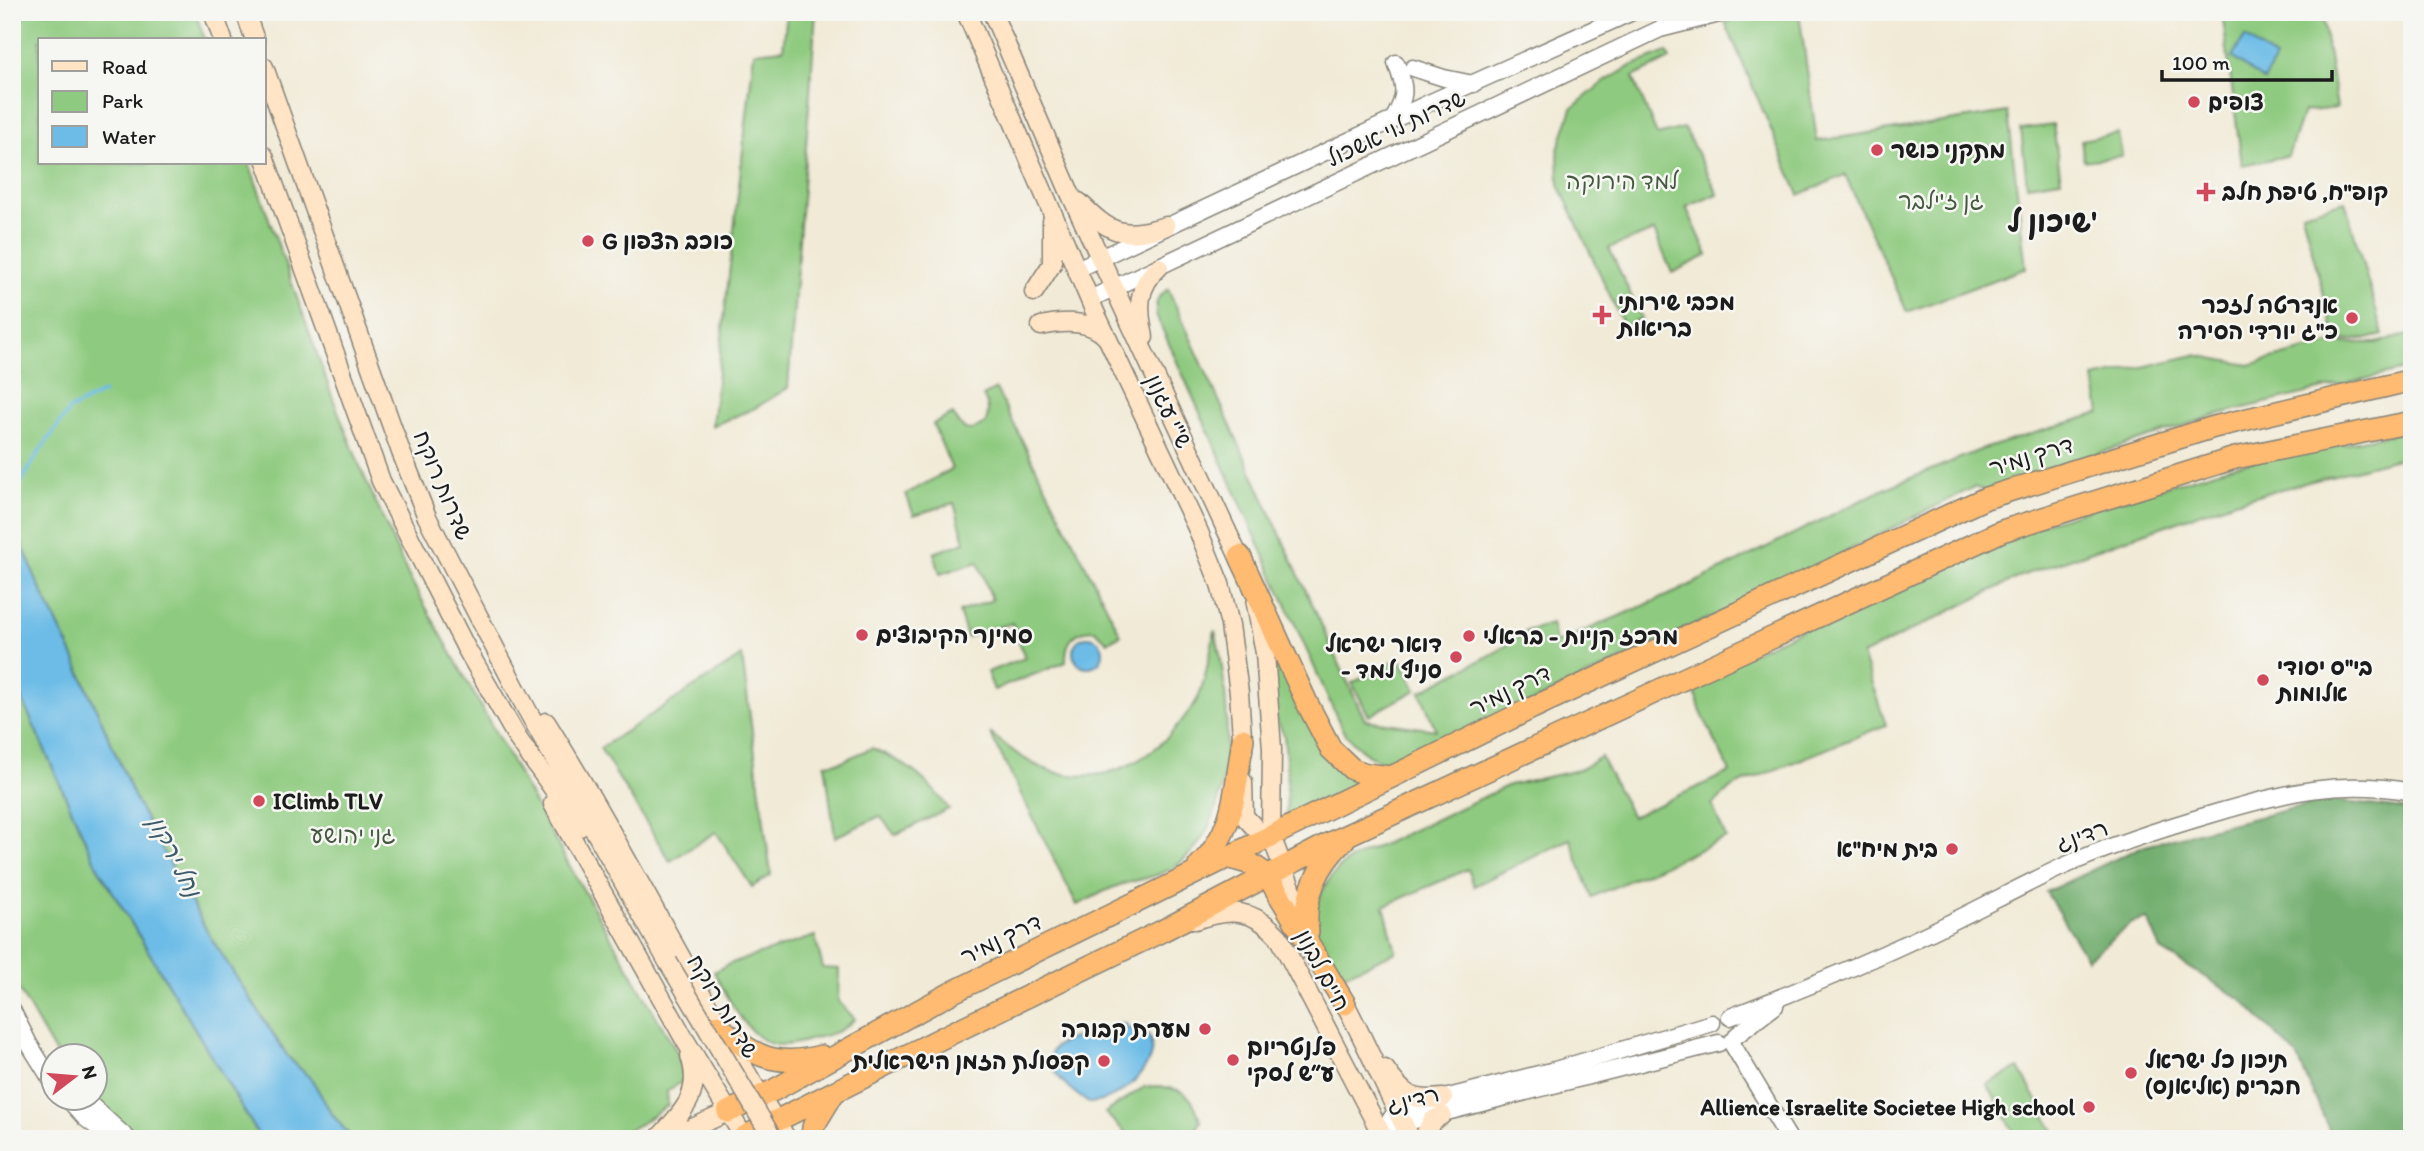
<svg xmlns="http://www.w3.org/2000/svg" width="2424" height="1151" font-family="Itim,'Playpen Sans Hebrew',sans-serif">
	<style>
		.green { fill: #8eca7f; stroke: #55734e; stroke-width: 2 }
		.forest { fill: #72ae6e; stroke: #476545; stroke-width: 2 }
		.water { fill: #6cbce7; stroke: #446c82; stroke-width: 2 }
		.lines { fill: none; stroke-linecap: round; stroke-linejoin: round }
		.stream { stroke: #6cbce7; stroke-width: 3.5 }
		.tertiary-casing { stroke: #868379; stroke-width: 19 }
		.secondary-casing { stroke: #868379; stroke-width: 21 }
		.trunk-casing { stroke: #868379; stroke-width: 24 }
		.tertiary { stroke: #fff; stroke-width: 16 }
		.secondary { stroke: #ffe4c6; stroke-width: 18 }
		.trunk { stroke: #febb71; stroke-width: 21 }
		.secondary-bridge-casing { stroke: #868379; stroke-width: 21; stroke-linecap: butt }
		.secondary-bridge { stroke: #ffe4c6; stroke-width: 18 }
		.poi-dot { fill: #d1495b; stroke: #f6f6f2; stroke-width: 2.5 }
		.labels { text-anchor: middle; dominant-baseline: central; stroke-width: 5; stroke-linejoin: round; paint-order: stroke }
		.poi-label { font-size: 23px; font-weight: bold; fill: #1c1c1c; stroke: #f6f6f2; text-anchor: start }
		.street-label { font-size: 23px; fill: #1c1c1c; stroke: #f6f6f2 }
		.park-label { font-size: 23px; fill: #44593f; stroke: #f6f6f2 }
		.water-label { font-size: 24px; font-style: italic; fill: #3c5c6d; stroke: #f6f6f2 }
		.district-label { font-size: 30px; font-weight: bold; fill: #1c1c1c; stroke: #f6f6f2 }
	</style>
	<rect width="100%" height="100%" fill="#f6f6f2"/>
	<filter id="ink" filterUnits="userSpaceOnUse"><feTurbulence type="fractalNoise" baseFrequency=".0143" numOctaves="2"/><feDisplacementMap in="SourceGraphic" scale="14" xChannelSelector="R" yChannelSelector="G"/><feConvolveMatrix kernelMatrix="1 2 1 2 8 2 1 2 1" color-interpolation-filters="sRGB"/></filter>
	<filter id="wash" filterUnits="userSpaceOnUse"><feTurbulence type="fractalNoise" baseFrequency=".00686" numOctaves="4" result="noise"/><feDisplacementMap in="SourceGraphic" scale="28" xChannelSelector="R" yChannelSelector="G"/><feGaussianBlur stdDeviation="1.57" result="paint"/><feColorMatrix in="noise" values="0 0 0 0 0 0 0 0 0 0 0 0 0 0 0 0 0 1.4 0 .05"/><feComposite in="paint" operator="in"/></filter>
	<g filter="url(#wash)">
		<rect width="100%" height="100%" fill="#f1ead6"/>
		<!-- green -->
		<g class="green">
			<polygon points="12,12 195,12 205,40 40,40 40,163 249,163 332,396 361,469 408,575 569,865 681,1059 685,1080 667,1091 668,1105 640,1124 610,1139 352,1139 331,1113 312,1080 288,1057 209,935 137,803 72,653 38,584 12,518"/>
			<polygon points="787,12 816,12 788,388 755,408 712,426 754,52 783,49"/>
			<polygon points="1774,12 1799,12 1817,141 2008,112 2026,268 1907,312 1845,175 1799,195 1725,22"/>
			<polygon points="2222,12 2322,12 2337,108 2303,112 2288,156 2242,165"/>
			<polygon points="1667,52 1670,59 1633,77 1657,135 1684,128 1718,194 1686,207 1708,255 1672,273 1654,231 1609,248 1642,319 1624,326 1559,185 1558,150 1572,108 1601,84 1631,66"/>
			<polygon points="2053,125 2061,180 2027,185 2021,129"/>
			<polygon points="2118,133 2122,156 2084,161 2081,140"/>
			<polygon points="2345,201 2383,335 2367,339 2336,341 2302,213"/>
			<path d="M1168 289 1365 720 1436 730 1420 692 1498 651 1527 631 1551 624 1556 643 1678 591 1884 489 1980 450 2100 413 2094 378 2195 355 2249 365 2333 343H2376L2412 334V368L2219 414 1985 491 1974 487 1773 588 1395 767C1372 760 1359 749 1343 731L1156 315C1155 302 1157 297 1168 289Z"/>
			<path d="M996 389 1121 635 1108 642 1095 630C1074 630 1065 641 1066 662L994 690 987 672 1025 658 1012 623 967 637 959 612 992 600 978 562 940 574 934 553 965 542 954 503 914 515 906 494 952 469 933 424 953 414C961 432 970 434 986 423 989 412 989 406 983 396Z"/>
			<path d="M2412 430V455L2235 501 2021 576 1862 655 1886 725 1732 787 1712 805 1726 838 1592 897 1570 839 1474 886 1468 869 1384 906 1396 952 1337 978C1331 964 1320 948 1317 933 1311 905 1325 878 1347 861L1509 785 1579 770 1601 757 1632 817 1730 772 1701 712 1691 681 2005 535 2235 465Z"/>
			<polygon points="1265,616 1303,705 1374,782 1286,821 1287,772 1284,735 1275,717"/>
			<path d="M1215 631C1231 698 1241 820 1176 866 1159 877 1139 879 1120 885 1106 889 1091 899 1077 905L990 733C1011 749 1031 767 1058 773 1111 785 1156 757 1186 715 1191 709 1198 701 1200 693 1207 673 1210 651 1215 631Z"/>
			<polygon points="742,656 771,875 752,887 716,832 670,861 600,748"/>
			<polygon points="1400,658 1416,690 1369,716 1352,683"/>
			<polygon points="12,677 96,864 261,1139 138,1139 114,1122 94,1098 94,1056 57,1056 12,978"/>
			<path d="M872 748C908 764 925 777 949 809L895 835 880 816 835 837 825 764 840 762Z"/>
			<path d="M815 936 823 968 839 969 838 1001 855 1019C842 1032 831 1034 812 1039 803 1042 790 1045 780 1045 750 1046 727 995 714 972L729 964Z"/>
			<polygon points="2019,1068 2055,1133 2045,1139 2018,1139 1987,1084"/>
			<path d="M1159 1086C1189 1091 1190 1094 1201 1121L1198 1127 1185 1139H1127L1124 1131 1105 1113 1144 1087Z"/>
		</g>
		<!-- forest -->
		<polygon class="forest" points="2326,800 2412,810 2412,1139 2333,1139 2297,1056 2242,1000 2161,950 2148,919 2132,923 2087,959 2046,892 2145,845"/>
		<!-- water -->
		<g class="water">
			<polygon points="2245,37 2275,59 2264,81 2232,57"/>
			<polygon points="12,518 38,584 72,653 137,803 209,935 288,1057 312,1080 331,1113 352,1139 261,1139 96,864 12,677"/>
			<circle cx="1088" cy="652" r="15"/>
			<path d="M1120 1023 1126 1024 1129 1029H1143C1173 1057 1117 1105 1089 1103 1066 1088 1024 1051 1074 1038 1081 1036 1089 1036 1096 1035 1106 1033 1110 1025 1120 1023Z"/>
		</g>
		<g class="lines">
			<!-- stream -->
			<polyline class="stream" points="12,489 19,486 37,455 69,410 104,392"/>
		</g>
	</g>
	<g filter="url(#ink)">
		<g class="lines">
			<!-- tertiary casing -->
			<g class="tertiary-casing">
				<g id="tertiary">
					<polyline points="1413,68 1444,78 1473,84"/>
					<path d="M1393 120C1407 95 1406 89 1396 63"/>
					<polyline points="1077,269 1431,102 1632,12"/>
					<polyline points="1090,299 1660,29 1727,12"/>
					<polyline points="12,1010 29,1044 52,1081"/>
					<path d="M1730 1017C1798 991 1866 963 1931 932 1975 911 2019 887 2064 866 2113 844 2167 827 2219 812 2287 792 2340 779 2412 792"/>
					<polyline points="1737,1035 1775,1006"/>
					<polyline points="1731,1042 1789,1139"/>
					<polyline points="67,1098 85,1118 113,1139"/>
					<polyline points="83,1098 128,1139"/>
					<polyline points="1393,1128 1403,1123 1719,1043"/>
					<polyline points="1381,1133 1397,1110 1555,1070 1712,1023"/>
				</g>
			</g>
			<!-- secondary casing -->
			<g class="secondary-casing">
				<g id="secondary">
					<polyline points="213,12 223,40"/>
					<polyline points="245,12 255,40"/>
					<polyline points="966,12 1095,312 1198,530 1220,584 1230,625 1239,693 1243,751"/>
					<polyline points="992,12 1070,193 1244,568"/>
					<polyline points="264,67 401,452 427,517 526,708 668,962"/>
					<polyline points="264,156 381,481 465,646 518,739 580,827"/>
					<path d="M1079 202C1111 234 1122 239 1166 226"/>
					<polyline points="1034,292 1052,264 1052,221"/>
					<path d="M1041 326C1064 321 1091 319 1107 338"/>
					<path d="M1144 337C1138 310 1136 287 1159 267"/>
					<polyline points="1256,604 1265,653 1272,749 1271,836 1306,926"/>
					<path d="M546 722C631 858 701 1003 787 1139"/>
					<polyline points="1243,782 1244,816 1257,830 1271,836"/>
					<polyline points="553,804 685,1040 745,1139"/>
					<path d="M1195 920C1230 908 1253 908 1279 937L1384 1139"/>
					<path d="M1340 994C1366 1042 1386 1091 1411 1139"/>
					<path d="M1385 1069C1402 1094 1412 1102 1443 1098"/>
					<path d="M658 1139C682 1112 703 1095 690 1056"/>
					<polyline points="668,1139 728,1112"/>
					<polyline points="1423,1139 1432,1121 1442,1115"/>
				</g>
			</g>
			<!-- trunk casing -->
			<g class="trunk-casing">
				<g id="trunk">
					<polyline points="1240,556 1307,703 1331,749 1352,769 1366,774 1391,777"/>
					<polyline points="1227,857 1251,864 1267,875 1345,1004"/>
					<path d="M1199 866C1236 831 1235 786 1243 739"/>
					<path d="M1308 932C1302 896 1319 864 1344 840"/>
					<path d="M718 1025C751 1056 776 1068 821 1056"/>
					<polyline points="728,1112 774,1090 953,992 1532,708 1986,498 2214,427 2412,380"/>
					<polyline points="744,1137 952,1033 1162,931 1328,844 2002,531 2235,458 2412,422"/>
					<polyline points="812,1139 813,1127 833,1094"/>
				</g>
			</g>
			<!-- tertiary -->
			<use href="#tertiary" class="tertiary"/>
			<!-- secondary -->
			<use href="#secondary" class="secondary"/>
			<!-- trunk -->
			<use href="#trunk" class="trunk"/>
			<!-- secondary-bridge casing -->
			<g class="secondary-bridge-casing">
				<polyline id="secondary-bridge" points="668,962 773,1139"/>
			</g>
			<!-- secondary-bridge -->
			<use href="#secondary-bridge" class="secondary-bridge"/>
		</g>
	</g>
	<!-- markers -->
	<g class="poi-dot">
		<circle cx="2194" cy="102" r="7"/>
		<circle cx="1877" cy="150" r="7"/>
		<path d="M2202.5 181.5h7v7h7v7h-7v7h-7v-7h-7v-7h7z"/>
		<circle cx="588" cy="241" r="7"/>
		<path d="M1598.5 304.5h7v7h7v7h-7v7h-7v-7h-7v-7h7z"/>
		<circle cx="2352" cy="318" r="7"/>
		<circle cx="862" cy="635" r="7"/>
		<circle cx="1469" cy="636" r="7"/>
		<circle cx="1456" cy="657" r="7"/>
		<circle cx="2263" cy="680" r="7"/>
		<circle cx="259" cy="801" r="7"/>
		<circle cx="1952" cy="849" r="7"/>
		<circle cx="1205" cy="1029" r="7"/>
		<circle cx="1233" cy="1060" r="7"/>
		<circle cx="1104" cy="1061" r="7"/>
		<circle cx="2131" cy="1073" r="7"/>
		<circle cx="2089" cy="1107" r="7"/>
	</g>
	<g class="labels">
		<!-- poi labels -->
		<g class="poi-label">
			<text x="2208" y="102">צופים</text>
			<text x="1891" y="150">מתקני כושר</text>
			<text x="2222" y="192">קופ"ח, טיפת חלב</text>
			<text x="602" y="241">G כוכב הצפון</text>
			<text x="1618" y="302">מכבי שירותי<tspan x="1618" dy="26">בריאות</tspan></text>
			<text x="2338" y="305" text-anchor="end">אנדרטה לזכר<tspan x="2338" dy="26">כ"ג יורדי הסירה</tspan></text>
			<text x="876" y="635">סמינר הקיבוצים</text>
			<text x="1483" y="636">מרכז קניות - בראלי</text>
			<text x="1442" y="644" text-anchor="end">דואר ישראל<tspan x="1442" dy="26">- סניף למד</tspan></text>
			<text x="2277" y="667">בי"ס יסודי<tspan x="2277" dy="26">אלומות</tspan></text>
			<text x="273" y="801">IClimb TLV</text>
			<text x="1938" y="849" text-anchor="end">בית מיח"א</text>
			<text x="1191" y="1029" text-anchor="end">מערת קבורה</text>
			<text x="1247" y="1047">פלנטריום<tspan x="1247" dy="26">ע״ש לסקי</tspan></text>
			<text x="2145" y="1060">תיכון כל ישראל<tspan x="2145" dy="26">חברים (אליאנס)</tspan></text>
			<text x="1090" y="1061" text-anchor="end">קפסולת הזמן הישראלית</text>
			<text x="2075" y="1107" text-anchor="end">Allience Israelite Societee High school</text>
		</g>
		<!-- street labels -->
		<g class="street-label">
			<text transform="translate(1396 128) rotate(-25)">שדרות לוי אשכול</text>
			<text transform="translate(1169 411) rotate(65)">ש''י עגנון</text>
			<text transform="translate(2031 456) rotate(-17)">דרך נמיר</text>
			<text transform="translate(443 485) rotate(67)">שדרות רוקח</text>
			<text transform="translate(1510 690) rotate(-26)">דרך נמיר</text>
			<text transform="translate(2082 836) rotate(-21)">רדינג</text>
			<text transform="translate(1001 939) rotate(-26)">דרך נמיר</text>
			<text transform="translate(1323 970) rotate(62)">חיים לבנון</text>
			<text transform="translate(723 1006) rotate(59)">שדרות רוקח</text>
			<text transform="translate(1413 1100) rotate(-16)">רדינג</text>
		</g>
		<!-- park labels -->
		<g class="park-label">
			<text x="1622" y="181">למד הירוקה</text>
			<text x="1941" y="201">גן ז'ילבר</text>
			<text x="353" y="835">גני יהושע</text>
		</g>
		<!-- water labels -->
		<g class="water-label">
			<text transform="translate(175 856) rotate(63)">נחל ירקון</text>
		</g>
		<!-- district labels -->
		<g class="district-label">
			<text x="2052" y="221">שיכון ל'</text>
		</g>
	</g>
	<!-- margin -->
	<rect width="2424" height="1151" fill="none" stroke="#f6f6f2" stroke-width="42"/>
	<!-- legend -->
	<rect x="38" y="38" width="228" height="126" fill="#f6f6f2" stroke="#9f9f9c" stroke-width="2"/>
	<rect x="52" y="61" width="35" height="10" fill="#ffe4c6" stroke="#9f9f9c" stroke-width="2"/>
	<text x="102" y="74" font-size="21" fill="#1c1c1c">Road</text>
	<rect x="52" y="91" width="35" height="21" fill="#8eca7f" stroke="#9f9f9c" stroke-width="2"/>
	<text x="102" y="108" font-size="21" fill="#1c1c1c">Park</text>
	<rect x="52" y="126" width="35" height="21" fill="#6cbce7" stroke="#9f9f9c" stroke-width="2"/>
	<text x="102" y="144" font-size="21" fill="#1c1c1c">Water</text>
	<!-- north arrow -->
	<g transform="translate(74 1077) rotate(74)"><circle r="33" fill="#f6f6f2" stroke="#9f9f9c" stroke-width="2"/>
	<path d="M0-5L12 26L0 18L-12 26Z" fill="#d1495b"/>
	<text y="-10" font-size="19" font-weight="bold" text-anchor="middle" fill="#1c1c1c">N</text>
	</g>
	<!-- scale -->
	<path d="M2162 70v10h170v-10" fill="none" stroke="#1c1c1c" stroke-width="3.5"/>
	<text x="2172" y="70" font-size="21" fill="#1c1c1c" stroke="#f6f6f2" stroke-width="5" paint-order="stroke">100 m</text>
</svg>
